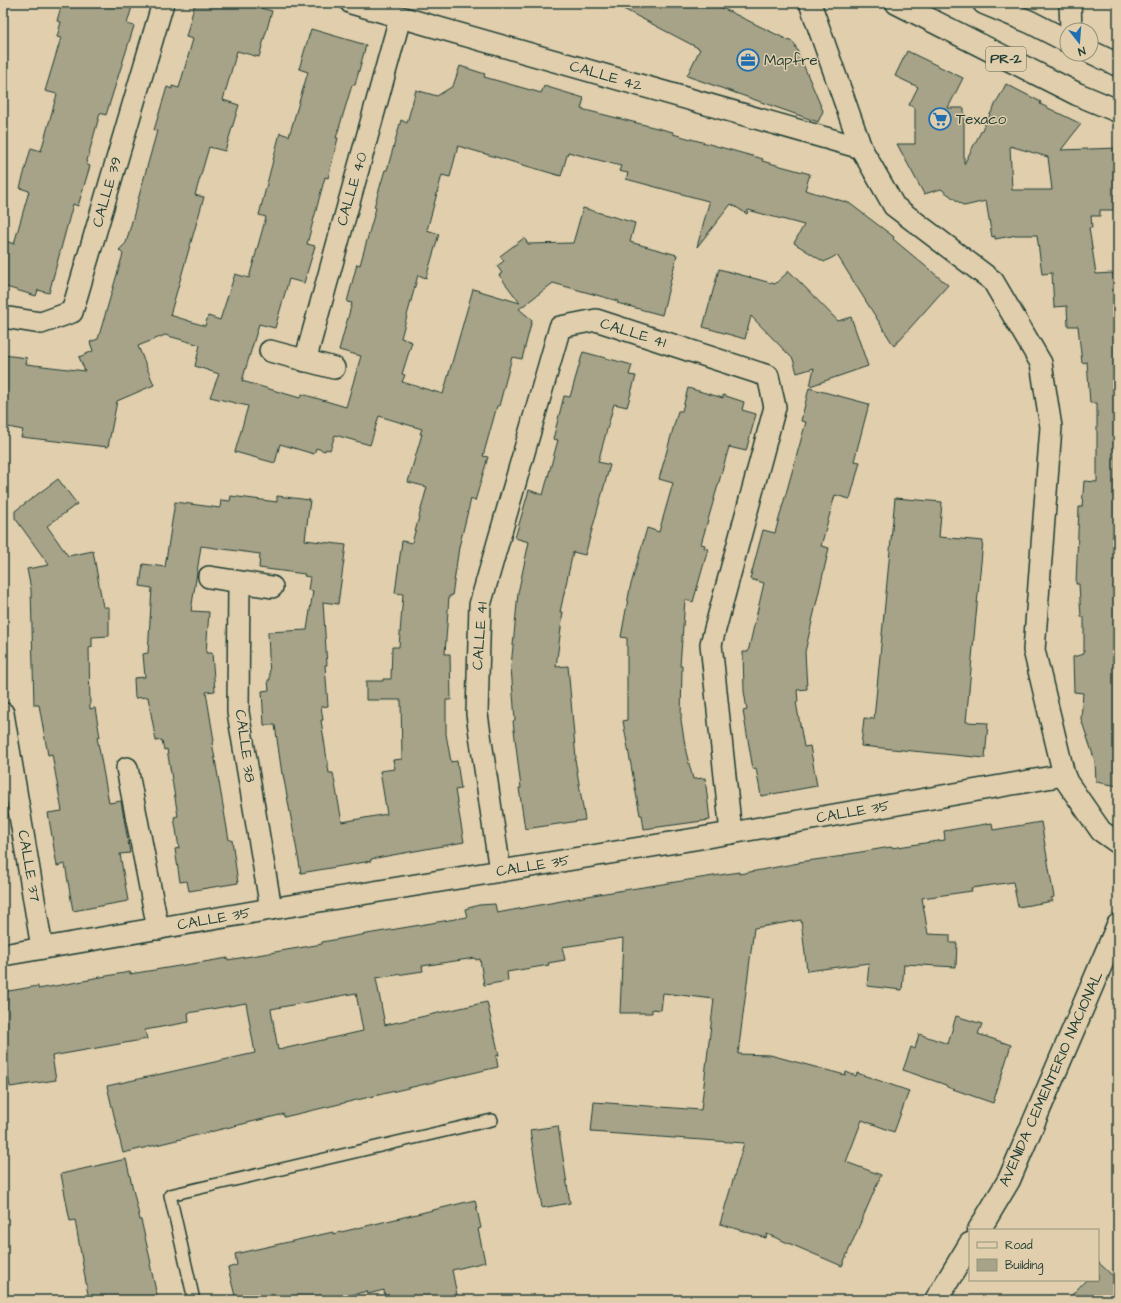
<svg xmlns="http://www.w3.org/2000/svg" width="1121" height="1303" font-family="'Architects Daughter',sans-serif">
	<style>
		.building { fill: #a7a389; stroke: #1f3d34; fill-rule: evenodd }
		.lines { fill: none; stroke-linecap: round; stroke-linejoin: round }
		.lane-casing { stroke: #1f3d34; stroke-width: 14 }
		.street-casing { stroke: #1f3d34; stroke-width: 24 }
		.secondary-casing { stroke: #1f3d34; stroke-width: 25 }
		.primary-casing { stroke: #1f3d34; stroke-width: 25 }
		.lane { stroke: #e0ceac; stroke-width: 11 }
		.street { stroke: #e0ceac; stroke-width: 21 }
		.secondary { stroke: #e0ceac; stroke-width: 22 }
		.primary { stroke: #e0ceac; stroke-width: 22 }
		.labels { text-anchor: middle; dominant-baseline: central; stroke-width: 3; stroke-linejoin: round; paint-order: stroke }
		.shield { fill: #e0ceac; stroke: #596858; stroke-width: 1 }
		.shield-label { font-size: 14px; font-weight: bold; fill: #1f3d34 }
		.poi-label { font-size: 15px; fill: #1f3d34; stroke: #e0ceac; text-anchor: start }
		.street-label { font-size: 15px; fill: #1f3d34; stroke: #e0ceac }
	</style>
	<rect width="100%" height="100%" fill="#e0ceac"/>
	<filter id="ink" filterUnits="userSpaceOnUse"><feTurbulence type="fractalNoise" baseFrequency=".025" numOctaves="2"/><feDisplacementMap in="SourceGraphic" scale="8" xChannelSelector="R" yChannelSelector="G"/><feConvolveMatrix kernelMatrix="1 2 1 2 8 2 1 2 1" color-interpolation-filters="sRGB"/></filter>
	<g filter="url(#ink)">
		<!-- building -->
		<g class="building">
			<polygon points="62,3 133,3 127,24 134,26 106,115 100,113 86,164 90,166 78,206 73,204 49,293 38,290 36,296 3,286 3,240 14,244 29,191 20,188 31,148 41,151 57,94 45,91 61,38 57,37 61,22 57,21"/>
			<polygon points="195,3 243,3 272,11 259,57 237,51 223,100 239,105 225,151 209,147 195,195 204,197 170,315 205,326 208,316 220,320 235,274 249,278 266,217 259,215 280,133 289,136 308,72 299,69 311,29 366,45 355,85 352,85 336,138 338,138 328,178 325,177 307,244 315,246 304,283 289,279 275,328 259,324 242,381 300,398 302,394 346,407 361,356 339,350 352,303 347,302 357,264 360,265 376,208 374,207 385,170 387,170 401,120 407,123 416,90 437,96 453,86 460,66 485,74 484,77 541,93 544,86 584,98 581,109 673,132 673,134 763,159 762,161 810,174 805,190 849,203 894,237 893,239 948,285 894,346 837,255 824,262 794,243 804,225 748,210 747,214 731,204 697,247 709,203 708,201 626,179 628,173 619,171 621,166 568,152 561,176 458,146 450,177 442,175 427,230 439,234 426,278 418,275 401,338 412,342 402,374 405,375 402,382 443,394 473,289 520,303 499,275 502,273 497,266 504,261 500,256 524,238 528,244 573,243 583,208 635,223 630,242 677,255 662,315 617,303 618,301 553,283 519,309 532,320 522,359 512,357 499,406 497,406 483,456 488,457 475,501 471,499 459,547 452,596 449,596 445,654 450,654 451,700 446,700 446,734 451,762 457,761 461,789 455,790 464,842 371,859 371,861 301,873 283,774 282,774 275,725 264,725 262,691 269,690 268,680 270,680 268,632 307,630 313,591 308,590 310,577 304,576 305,574 259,568 260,554 201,546 191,611 209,612 206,653 212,653 215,691 206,692 214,741 212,742 229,840 232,840 238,883 189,891 187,881 180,882 175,849 179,848 174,817 178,816 167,749 164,750 162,740 156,741 148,697 135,698 134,678 145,677 143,654 148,653 152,588 140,586 143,564 165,567 175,502 220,508 221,500 230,501 231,496 277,502 277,496 310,500 305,540 346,545 338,604 323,602 327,665 325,665 328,706 321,707 323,720 321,720 329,773 333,773 342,822 387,814 380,771 395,769 393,760 402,759 401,700 366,700 366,681 383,681 383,679 391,679 392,647 399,647 403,594 395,593 402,541 412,543 427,487 408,482 422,434 420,434 422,429 379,416 370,445 335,435 330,450 326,449 325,451 316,448 314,454 280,444 275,463 235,452 248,406 210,397 219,374 195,366 200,345 165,335 138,346 154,385 117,401 108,447 21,437 23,430 3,426 3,355 27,358 26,364 85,371 79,357 93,351 90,342 98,339 123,254 119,250 126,243 157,131 154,130 167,87 172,89 172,86 179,88 193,39 186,37"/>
			<polygon points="612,3 712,3 794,43 823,111 818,122 687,76 700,49"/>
			<path d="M907 51 963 78 948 108H964V164L1006 84 1041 102 1040 104 1081 124 1061 150 1118 148V210H1100V216H1091L1092 228H1089L1096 274 1113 273 1115 305H1118V786L1096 782 1095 761 1081 719 1083 693 1074 692 1073 657 1084 654V617H1081L1079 584H1076L1079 507H1082L1084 481 1097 482V403H1090L1087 362 1082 363 1078 326H1068L1067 306 1054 307 1052 273 1042 274 1037 235H1017L995 239V236L992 237 986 201 964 206 941 189 924 194 897 144H915V108L909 105 918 87 895 76ZM1010 146 1048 157 1052 190H1012Z"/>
			<polygon points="719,269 775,284 789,271 838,321 851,317 868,366 810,386 814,368 797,373 793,359 751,316 745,339 703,327"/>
			<polygon points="583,352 632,365 629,375 636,376 627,407 614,404 598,462 610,465 585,555 573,552 560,612 563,612 556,667 568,666 576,759 575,759 585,820 525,829 519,788 521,788 513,721 515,720 511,667 518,593 529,542 515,538 529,490 543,495 558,440 553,439 564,396 570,397"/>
			<polygon points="688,388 723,398 723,395 744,402 742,410 756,414 746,451 729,447 701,544 705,545 704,548 708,549 693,602 685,600 680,666 682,666 681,720 686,752 693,779 705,778 710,820 644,829 642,815 640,815 623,721 627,720 627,638 621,637 630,588 647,528 659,532 673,483 659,479 678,411 682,411"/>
			<polygon points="809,388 869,404 854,461 860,462 850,499 835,495 821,546 829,548 805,652 807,689 797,690 798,702 796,702 804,747 810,746 817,786 761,796 756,768 753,769 743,711 747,710 744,691 743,652 748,652 764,583 750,579 763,530 775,533 806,422 801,421"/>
			<polygon points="58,479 77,504 47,526 68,556 93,551 103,607 109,607 109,636 92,637 92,647 89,648 90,709 95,708 100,737 97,737 109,803 121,801 130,853 120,854 128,901 73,911 65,864 57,866 48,813 62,811 52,754 48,755 39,705 34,705 31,589 27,569 49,565 15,518 15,511"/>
			<polygon points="895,498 942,502 939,537 983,541 966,722 988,723 985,758 861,746 864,718 874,719"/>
			<path d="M1041 822 1054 897 1051 898 1053 901 1018 907 1013 882 971 888 972 891 922 898 928 934 950 935V943H957L956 967 904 964 902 990 867 986 869 963 807 971 801 920 754 928 738 1054 770 1055 845 1075 846 1072 856 1076 857 1073 909 1091 894 1132 862 1120 846 1162 881 1175 842 1266 767 1234 766 1238 720 1224 744 1143 591 1132 594 1102 701 1110 714 999 663 993 661 1010 652 1009V1013H620L623 938 562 947 565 960 548 963 549 965 507 972 508 981 484 985 480 959 476 960 475 958 422 966 423 971 376 978 385 1025 487 1002 499 1055 496 1056 498 1067 284 1117V1114L123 1153 107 1086 255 1053 246 1003 188 1013 189 1022 145 1030 147 1039 52 1056 56 1080 10 1087 3 1045V992L38 986V989L89 980V979L130 972V974L228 958V960L322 944V942L367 934 467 917 465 909 479 905 495 904 497 913 599 894 739 872V874L799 863V862L844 856 843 855 891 847V848L945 840 944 831 992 823 993 830ZM356 993 363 1031 278 1050 271 1009Z"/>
			<polygon points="956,1016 982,1024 978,1034 1011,1045 993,1103 947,1087 946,1085 903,1070 911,1047 915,1049 919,1034 948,1044"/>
			<polygon points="558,1126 570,1203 542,1208 530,1130"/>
			<polygon points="126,1159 140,1220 141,1220 151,1263 150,1264 158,1300 89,1300 75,1220 70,1221 61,1174"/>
			<polygon points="475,1200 481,1228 478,1229 485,1262 452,1270 458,1300 385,1300 384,1290 368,1294 367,1291 332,1300 236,1300 228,1268 237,1265 235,1254 333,1232 333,1234"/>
			<polygon points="1098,1262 1118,1281 1118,1294 1112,1300 1067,1300 1086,1280 1098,1280"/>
		</g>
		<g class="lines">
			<!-- lane casing -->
			<g class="lane-casing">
				<polyline id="lane" points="194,1300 170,1195 492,1120"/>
			</g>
			<!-- street casing -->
			<g class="street-casing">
				<g id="street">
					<polyline points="351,3 861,148"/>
					<polyline points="810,3 861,148 894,206 993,281 1041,363 1051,427 1034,650 1064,775 1067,782 1101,831 1118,843"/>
					<polyline points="1070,3 1071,30"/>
					<polyline points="3,317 41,323 72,312 163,3"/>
					<polyline points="270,351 334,368"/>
					<polyline points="305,361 400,18"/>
					<polyline points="209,577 272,587"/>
					<polyline points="239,582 238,712 271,909"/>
					<polyline points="3,713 42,948"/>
					<polyline points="127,768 158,929"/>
					<polyline points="500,871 477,714 480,605 560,327 596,320 768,376 775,407 711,644 731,833"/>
					<polyline points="3,955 271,909 731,833 1064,775"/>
				</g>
			</g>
			<!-- secondary casing -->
			<g class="secondary-casing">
				<g id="secondary">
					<polyline points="979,1230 1009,1180 1118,925"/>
					<polyline points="936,1300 970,1244"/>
				</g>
			</g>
			<!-- primary casing -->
			<g class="primary-casing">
				<g id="primary">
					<polyline points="897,3 1077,94 1118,111"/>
					<polyline points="984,3 1030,22 1067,41"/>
					<polyline points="1091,52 1118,65"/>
				</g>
			</g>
			<!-- lane -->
			<use href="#lane" class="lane"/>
			<!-- street -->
			<use href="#street" class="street"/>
			<!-- secondary -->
			<use href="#secondary" class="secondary"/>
			<!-- primary -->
			<use href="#primary" class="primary"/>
		</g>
	</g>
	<!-- icons -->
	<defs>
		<g id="office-ring" transform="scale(1.15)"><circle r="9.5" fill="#e0ceac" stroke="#1f6fb2" stroke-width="1.5"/><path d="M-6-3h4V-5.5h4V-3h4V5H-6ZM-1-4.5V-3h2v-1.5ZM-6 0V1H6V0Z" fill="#1f6fb2"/></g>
		<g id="supermarket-ring" transform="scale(1.15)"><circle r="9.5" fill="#e0ceac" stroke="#1f6fb2" stroke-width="1.5"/><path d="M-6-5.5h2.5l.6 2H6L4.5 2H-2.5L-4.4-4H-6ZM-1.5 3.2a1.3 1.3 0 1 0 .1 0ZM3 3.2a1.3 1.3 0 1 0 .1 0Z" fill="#1f6fb2"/></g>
	</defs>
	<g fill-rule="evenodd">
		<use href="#office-ring" x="748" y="60"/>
		<use href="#supermarket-ring" x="940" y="119"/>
	</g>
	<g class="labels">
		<!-- shield labels -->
		<rect class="shield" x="986" y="47" width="40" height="24" rx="3"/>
		<g class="shield-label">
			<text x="1006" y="59">PR-2</text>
		</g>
		<!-- poi labels -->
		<g class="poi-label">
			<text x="764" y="60">Mapfre</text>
			<text x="956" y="119">Texaco</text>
		</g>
		<!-- street labels -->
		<g class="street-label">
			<text transform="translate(606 76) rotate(16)">CALLE 42</text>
			<text transform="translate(352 189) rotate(-74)">CALLE 40</text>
			<text transform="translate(107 192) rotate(-74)">CALLE 39</text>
			<text transform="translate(633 333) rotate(17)">CALLE 41</text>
			<text transform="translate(480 636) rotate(-86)">CALLE 41</text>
			<text transform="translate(245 746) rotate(82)">CALLE 38</text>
			<text transform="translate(853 812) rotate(-10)">CALLE 35</text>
			<text transform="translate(29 866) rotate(80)">CALLE 37</text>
			<text transform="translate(533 866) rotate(-9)">CALLE 35</text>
			<text transform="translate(214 919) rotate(-10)">CALLE 35</text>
			<text transform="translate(1051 1079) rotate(-66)">AVENIDA CEMENTERIO NACIONAL</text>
		</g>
	</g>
	<!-- margin -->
	<rect width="1121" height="1303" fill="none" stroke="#e0ceac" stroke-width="16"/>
	<rect x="8" y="8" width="1105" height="1287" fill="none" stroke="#1f3d34" stroke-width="1.5" filter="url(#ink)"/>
	<!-- legend -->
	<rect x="969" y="1229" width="130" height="52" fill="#e0ceac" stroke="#93947c"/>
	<rect x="977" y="1242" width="20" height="6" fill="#e0ceac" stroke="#93947c"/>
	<text x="1005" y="1249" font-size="12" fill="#1f3d34">Road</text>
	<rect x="977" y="1259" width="20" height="12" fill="#a7a389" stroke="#93947c"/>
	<text x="1005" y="1269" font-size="12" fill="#1f3d34">Building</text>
	<!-- north arrow -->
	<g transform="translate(1079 42) rotate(163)"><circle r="19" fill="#e0ceac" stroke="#93947c"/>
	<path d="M0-3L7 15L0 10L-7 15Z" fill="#1f6fb2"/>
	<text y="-6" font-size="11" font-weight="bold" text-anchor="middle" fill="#1f3d34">N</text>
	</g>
</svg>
